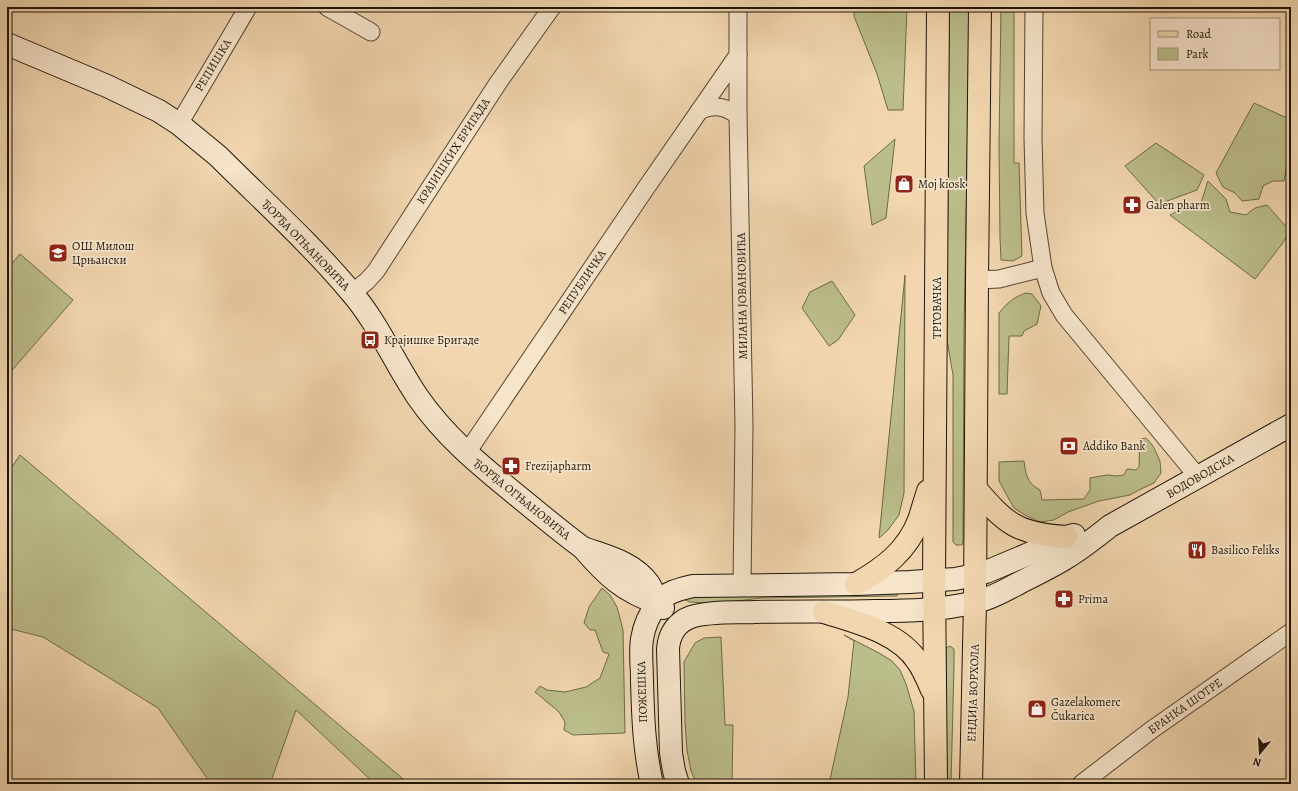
<svg xmlns="http://www.w3.org/2000/svg" width="1298" height="791" font-family="Alegreya,serif">
	<style>
		.green { fill: #bbbd8a; stroke: #6c6949 }
		.lines { fill: none; stroke-linecap: round; stroke-linejoin: round }
		.street-casing { stroke: #534532; stroke-width: 19 }
		.secondary-casing { stroke: #1e1508; stroke-width: 24 }
		.primary-casing { stroke: #1e1508; stroke-width: 24 }
		.street { stroke: #f6e4cb; stroke-width: 17 }
		.secondary { stroke: #f6e4cb; stroke-width: 22 }
		.primary { stroke: #f1d6af; stroke-width: 22 }
		.labels { text-anchor: middle; dominant-baseline: central; stroke-width: 3.5; stroke-linejoin: round; paint-order: stroke }
		.street-label { font-size: 12px; fill: #1e1508; stroke: #f6e4cb }
		.poi-label { font-size: 12px; fill: #1e1508; stroke: #f6e4cb; text-anchor: start }
	</style>
	<rect width="100%" height="100%" fill="#f1d6af"/>
	<filter id="stains"><feTurbulence type="fractalNoise" baseFrequency=".005" numOctaves="4"/><feColorMatrix values="0 0 0 0 .2 0 0 0 0 .09 0 0 0 0 .02 0 0 0 .5 -.17"/></filter>
	<radialGradient id="worn" r=".72"><stop offset=".6" stop-color="#630" stop-opacity="0"/><stop offset="1" stop-color="#630" stop-opacity=".3"/></radialGradient>
	<!-- green -->
	<g class="green">
		<polygon points="855,7 907,7 903,110 888,110 877,74 854,16"/>
		<polygon points="949,7 970,7 964,328 963,541 962,545 956,545 953,542 953,375 947,340"/>
		<polygon points="1001,7 1014,7 1014,163 1019,163 1022,256 1013,261 1001,260 1000,238 999,144"/>
		<polygon points="1254,103 1287,118 1291,115 1291,162 1287,164 1284,181 1273,181 1263,186 1259,199 1242,201 1235,193 1223,187 1216,173"/>
		<polygon points="895,139 886,218 872,225 864,166"/>
		<polygon points="1156,143 1204,175 1197,190 1159,204 1125,166"/>
		<polygon points="1208,181 1226,199 1230,212 1246,215 1255,208 1267,205 1290,231 1282,244 1255,279 1170,215 1183,208 1201,203"/>
		<polygon points="20,254 73,300 7,376 7,269"/>
		<polygon points="905,275 904,493 899,515 888,530 879,538"/>
		<polygon points="832,281 855,315 838,340 829,346 802,308 810,292"/>
		<path d="M1026 293 1032 294 1041 306 1037 324 1024 331 1022 336H1009L1007 394H999V313C1007 303 1014 297 1026 293Z"/>
		<path d="M1146 438 1153 446 1160 461 1161 473 1154 483 1141 489 1130 495 1099 501 1068 512 1054 520 1040 522 1025 515 1014 508 999 481V462L1024 461C1026 475 1027 483 1040 490L1042 500 1084 499 1090 490V478L1107 475 1116 476 1124 475 1127 469 1136 470 1139 467 1140 439Z"/>
		<polygon points="20,455 409,784 375,784 296,710 270,784 211,784 158,708 43,637 7,628 7,474"/>
		<polygon points="602,588 610,595 617,607 623,630 625,733 573,735 564,730 565,722 559,712 535,692 540,686 547,690 565,692 586,687 600,678 609,654 603,652 595,630 590,630 584,623 589,607"/>
		<polygon points="897,593 897,596 761,598 737,601 705,603 690,602 681,598 683,596"/>
		<polygon points="844,635 879,653 892,661 900,670 906,684 914,711 916,784 829,784 848,697 854,641"/>
		<polygon points="721,637 725,725 733,725 732,784 697,784 691,771 687,750 685,722 684,662 695,643 704,638"/>
		<polygon points="950,646 954,649 954,666 951,784 945,784 946,648"/>
	</g>
	<g class="lines">
		<!-- street casing -->
		<g class="street-casing">
			<g id="street">
				<polyline points="327,7 371,32"/>
				<polyline points="738,7 738,116 744,425 742,586"/>
				<polyline points="1034,7 1033,138 1035,213 1043,268 1051,293 1064,315 1198,477"/>
				<path d="M699 111C714 104 726 106 738 116"/>
				<polyline points="179,124 248,7"/>
				<polyline points="977,280 999,279 1043,268"/>
				<polyline points="352,293 367,281 376,271 498,83 552,7"/>
				<polyline points="466,454 646,188 738,55"/>
				<polyline points="1081,784 1150,731 1291,632"/>
			</g>
		</g>
		<!-- secondary casing -->
		<g class="secondary-casing">
			<g id="secondary">
				<path d="M7 44 107 86 159 111 179 124 218 156C262 200 311 244 351 292 378 323 394 362 417 396 445 437 481 466 519 497 540 514 561 532 583 548 606 575 624 592 658 603"/>
				<path d="M586 549C609 557 634 563 649 584 654 592 656 601 663 608"/>
				<path d="M652 784C644 750 643 716 642 681 642 667 640 652 642 639 644 626 650 613 658 603 666 592 680 589 693 586L856 584 910 582 955 579 975 575 986 572 1031 553 1066 537 1074 535"/>
				<path d="M678 784 674 771 671 753 668 649C669 634 677 622 691 617 709 611 736 613 755 612 795 611 836 612 876 611 910 611 943 610 976 602 994 598 1009 588 1025 580 1039 573 1053 566 1066 558 1081 549 1095 538 1110 526L1291 425"/>
			</g>
		</g>
		<!-- primary casing -->
		<g class="primary-casing">
			<g id="primary">
				<path d="M976 489C1006 524 1018 534 1066 537"/>
				<path d="M856 584C884 568 907 551 919 520 922 511 925 500 928 491"/>
				<path d="M824 612C855 622 899 632 918 662 924 671 928 681 932 690"/>
				<polyline points="936,784 934,581 938,7"/>
				<polyline points="971,784 975,602 977,280 980,7"/>
			</g>
		</g>
		<!-- street -->
		<use href="#street" class="street"/>
		<!-- secondary -->
		<use href="#secondary" class="secondary"/>
		<!-- primary -->
		<use href="#primary" class="primary"/>
	</g>
	<!-- icons -->
	<defs>
		<g id="shop-square" transform="scale(1)"><rect x="-9" y="-9" width="18" height="18" rx="4" fill="#8f2418" stroke="#f6e4cb"/><path d="M-5-2.5h2.3a2.7 3.5 0 0 1 5.4 0H5L5.5 6h-11ZM-1.5-2.5h3a1.5 2.3 0 0 0-3 0Z" fill="#fff"/></g>
		<g id="pharmacy-square" transform="scale(1)"><rect x="-9" y="-9" width="18" height="18" rx="4" fill="#8f2418" stroke="#f6e4cb"/><path d="M-2-6h4v4h4v4h-4v4h-4v-4h-4v-4h4Z" fill="#fff"/></g>
		<g id="school-square" transform="scale(1)"><rect x="-9" y="-9" width="18" height="18" rx="4" fill="#8f2418" stroke="#f6e4cb"/><path d="M0-5L7-2L0 1L-7-2ZM-4 1L0 2.5L4 1V4Q0 6-4 4Z" fill="#fff"/></g>
		<g id="bus-square" transform="scale(1)"><rect x="-9" y="-9" width="18" height="18" rx="4" fill="#8f2418" stroke="#f6e4cb"/><path d="M-5-6H5V4H4V6H2V4H-2V6H-4V4H-5ZM-3.5-4V0h7V-4ZM-3.5 1.2v1.5H-2V1.2ZM2 1.2v1.5H3.5V1.2Z" fill="#fff"/></g>
		<g id="bank-square" transform="scale(1)"><rect x="-9" y="-9" width="18" height="18" rx="4" fill="#8f2418" stroke="#f6e4cb"/><path d="M-6-4H6V4H-6ZM0-2.3a2.3 2.3 0 1 0 0 4.6a2.3 2.3 0 1 0 0-4.6Z" fill="#fff"/></g>
		<g id="restaurant-square" transform="scale(1)"><rect x="-9" y="-9" width="18" height="18" rx="4" fill="#8f2418" stroke="#f6e4cb"/><path d="M-5-6h1v4h1v-4h1v4h1v-4h1v5L-1.5 .5V6h-2V.5L-5-1ZM5-6V6H3V1.5H1.5Q1.5-4 5-6Z" fill="#fff"/></g>
	</defs>
	<g fill-rule="evenodd">
		<use href="#shop-square" x="904" y="184"/>
		<use href="#pharmacy-square" x="1132" y="205"/>
		<use href="#school-square" x="58" y="253"/>
		<use href="#bus-square" x="370" y="340"/>
		<use href="#bank-square" x="1069" y="446"/>
		<use href="#pharmacy-square" x="511" y="466"/>
		<use href="#restaurant-square" x="1197" y="550"/>
		<use href="#pharmacy-square" x="1064" y="599"/>
		<use href="#shop-square" x="1037" y="709"/>
	</g>
	<g class="labels">
		<!-- street labels -->
		<g class="street-label">
			<text transform="translate(213 65) rotate(-59)">РЕПИШКА</text>
			<text transform="translate(453 151) rotate(-57)">КРАЈИШКИХ БРИГАДА</text>
			<text transform="translate(306 245) rotate(46)">ЂОРЂА ОГЊАНОВИЋА</text>
			<text transform="translate(582 282) rotate(-56)">РЕПУБЛИЧКА</text>
			<text transform="translate(742 296) rotate(-91)">МИЛАНА ЈОВАНОВИЋА</text>
			<text transform="translate(937 308) rotate(-90)">ТРГОВАЧКА</text>
			<text transform="translate(1200 476) rotate(-30)">ВОДОВОДСКА</text>
			<text transform="translate(522 499) rotate(39)">ЂОРЂА ОГЊАНОВИЋА</text>
			<text transform="translate(642 692) rotate(-92)">ПОЖЕШКА</text>
			<text transform="translate(973 693) rotate(-88)">ЕНДИЈА ВОРХОЛА</text>
			<text transform="translate(1185 706) rotate(-35)">БРАНКА ШОТРЕ</text>
		</g>
		<!-- poi labels -->
		<g class="poi-label">
			<text x="918" y="184">Moj kiosk</text>
			<text x="1146" y="205">Galen pharm</text>
			<text x="72" y="246">ОШ Милош<tspan x="72" dy="14">Црњански</tspan></text>
			<text x="384" y="340">Крајишке Бригаде</text>
			<text x="1083" y="446">Addiko Bank</text>
			<text x="525" y="466">Frezijapharm</text>
			<text x="1211" y="550">Basilico Feliks</text>
			<text x="1078" y="599">Prima</text>
			<text x="1051" y="702">Gazelakomerc<tspan x="1051" dy="14">Čukarica</tspan></text>
		</g>
	</g>
	<!-- margin -->
	<rect width="1298" height="791" fill="none" stroke="#f1d6af" stroke-width="24"/>
	<rect x="8" y="8" width="1282" height="775" fill="none" stroke="#1e1508" stroke-width="2"/>
	<rect x="12" y="12" width="1274" height="767" fill="none" stroke="#1e1508"/>
	<!-- legend -->
	<rect x="1150" y="18" width="130" height="52" fill="#f6e4cb" stroke="#a0917d"/>
	<rect x="1158" y="31" width="20" height="6" fill="#f1d6af" stroke="#a0917d"/>
	<text x="1186" y="38" font-size="12" fill="#1e1508">Road</text>
	<rect x="1158" y="48" width="20" height="12" fill="#bbbd8a" stroke="#a0917d"/>
	<text x="1186" y="58" font-size="12" fill="#1e1508">Park</text>
	<!-- north arrow -->
	<g transform="translate(1260 753) rotate(198)" stroke="#f6e4cb" stroke-width="3" paint-order="stroke">
	<path d="M0-3L7 15L0 10L-7 15Z" fill="#1e1508"/>
	<text y="-6" font-size="11" font-weight="bold" text-anchor="middle" fill="#1e1508">N</text>
	</g>
	<rect width="100%" height="100%" filter="url(#stains)"/>
	<rect width="100%" height="100%" fill="url(#worn)"/>
</svg>
